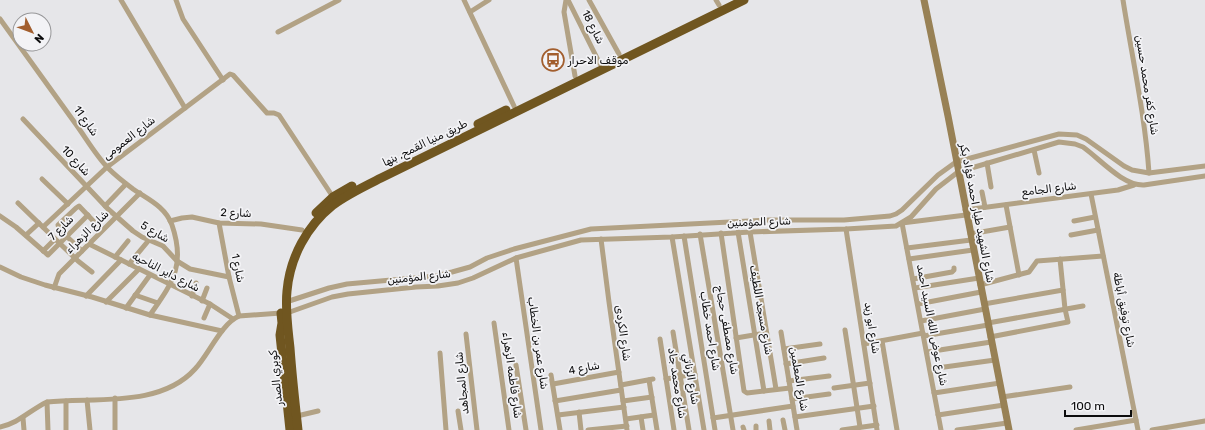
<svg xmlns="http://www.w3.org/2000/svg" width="1205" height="430" font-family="Rubik,'Noto Sans Arabic',sans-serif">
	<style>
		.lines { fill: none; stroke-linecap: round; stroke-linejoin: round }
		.street { stroke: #b2a285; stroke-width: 5 }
		.secondary { stroke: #988155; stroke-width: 7 }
		.highway { stroke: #705620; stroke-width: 9 }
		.labels { text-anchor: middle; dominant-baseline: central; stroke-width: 3.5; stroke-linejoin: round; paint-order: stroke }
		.street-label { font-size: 11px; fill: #0c0c0d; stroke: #f3f3f6 }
		.poi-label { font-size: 11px; fill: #0c0c0d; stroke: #f3f3f6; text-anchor: start }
	</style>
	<rect width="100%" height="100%" fill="#e6e6e9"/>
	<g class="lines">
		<!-- street -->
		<g class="street">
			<polyline points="121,0 185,108"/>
			<polyline points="176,0 183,19 223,80"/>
			<polyline points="464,0 514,106"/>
			<polyline points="566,0 564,12 575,76"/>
			<polyline points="568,0 600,64"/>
			<polyline points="589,0 619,54"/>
			<polyline points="716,0 719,5"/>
			<path d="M1123 0C1132 57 1145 115 1149 173"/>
			<polyline points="470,12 489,0"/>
			<path d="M0 19C25 54 50 88 75 123 86 138 96 156 109 169 116 176 125 183 133 189 147 199 165 206 172 225 186 266 172 283 150 315"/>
			<polyline points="278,32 339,0"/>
			<polyline points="23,119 108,209 133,231 142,237 163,246 177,261 190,269 229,277"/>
			<polyline points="1034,150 1039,173"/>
			<polyline points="987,163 991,187"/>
			<polyline points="42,179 68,204"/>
			<polyline points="982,192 985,207"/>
			<polyline points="1091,194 1138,430"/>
			<polyline points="18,203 78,261 92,272"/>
			<polyline points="1006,205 1019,275"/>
			<polyline points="105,206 126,184"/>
			<polyline points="965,210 1118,190 1134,185"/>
			<polyline points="0,216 16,227 48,255 88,215"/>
			<polyline points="170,221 182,218 192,217 219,223 261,224 302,230"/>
			<polyline points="1074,221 1095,217"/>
			<polyline points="219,223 229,277 239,316"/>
			<polyline points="43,227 107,167 230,74 233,75 267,113 274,113 279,115 333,197"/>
			<polyline points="846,229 877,430"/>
			<polyline points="738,232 764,391"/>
			<polyline points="750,232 776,389"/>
			<polyline points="721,233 744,391 747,393 790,388"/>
			<polyline points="700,234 733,430"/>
			<polyline points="970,234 1010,227"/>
			<polyline points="26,235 39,223"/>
			<polyline points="1071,235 1098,230"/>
			<polyline points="684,236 715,430"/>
			<polyline points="672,237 704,430"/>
			<polyline points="601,239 609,302 627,430"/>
			<polyline points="89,244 210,304 233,319"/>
			<polyline points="907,248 971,240"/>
			<polyline points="43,251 55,239"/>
			<polyline points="82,251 59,229 58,225 76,208 79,206 99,227"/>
			<polyline points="115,257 128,241"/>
			<polyline points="516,258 541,430"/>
			<polyline points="909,259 973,250"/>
			<polyline points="129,264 149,240"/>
			<polyline points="0,267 21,277 45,285 92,297 150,315 222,331"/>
			<polyline points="913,279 952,272 954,270 954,268"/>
			<polyline points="980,285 1029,272 1037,261 1103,256"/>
			<polyline points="54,288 59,274 140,193"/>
			<polyline points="915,288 979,278"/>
			<polyline points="135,295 158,303"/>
			<polyline points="86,296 121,260"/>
			<polyline points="192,296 196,283"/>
			<polyline points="202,301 207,288"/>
			<polyline points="106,302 139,269"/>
			<polyline points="286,302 329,288 347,284 436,276 452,272 470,267 487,258 514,249 591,229 769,220 844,220 890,216 896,214 902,210 938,175 956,162 1059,134 1077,135 1086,139 1124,166 1132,170 1149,173 1205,166"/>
			<polyline points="918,304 981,292"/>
			<polyline points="984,304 1063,290"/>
			<polyline points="126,308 150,275"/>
			<path d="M287 313 332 297 348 294 416 287 438 286 458 283 473 278 516 258 581 240 672 237 750 232 846 229 896 226 911 217 936 189 958 172 1059 142 1075 144 1083 147C1100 159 1123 186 1144 185L1205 176"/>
			<polyline points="204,318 210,304"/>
			<polyline points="921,321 985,309"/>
			<polyline points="494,323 509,430"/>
			<polyline points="988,323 1083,306"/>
			<polyline points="845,330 860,427"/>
			<polyline points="673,332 689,430"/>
			<polyline points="781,332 797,430"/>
			<polyline points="466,334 477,430"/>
			<polyline points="924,336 988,325"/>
			<polyline points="990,337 1068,322 1065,309 1060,259"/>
			<polyline points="736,338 766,333"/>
			<polyline points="660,339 674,430"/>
			<polyline points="882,341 897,430"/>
			<polyline points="864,344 923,333"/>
			<polyline points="784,349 820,344"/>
			<polyline points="927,352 991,342"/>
			<polyline points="440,353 446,430"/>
			<polyline points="786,364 824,358"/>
			<polyline points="516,365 526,430"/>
			<polyline points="930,369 995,360"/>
			<polyline points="551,375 560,430"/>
			<polyline points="666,379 695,374"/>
			<polyline points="649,380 657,430"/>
			<polyline points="789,381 829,376"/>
			<polyline points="553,384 619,372"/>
			<polyline points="621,385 653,379"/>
			<polyline points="834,388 870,383"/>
			<polyline points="934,393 1000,383"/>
			<polyline points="1002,397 1070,387"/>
			<polyline points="115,398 115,430"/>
			<polyline points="792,399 829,394"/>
			<polyline points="87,400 90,430"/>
			<polyline points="66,401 66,430"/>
			<polyline points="555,401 621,390"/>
			<polyline points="623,401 652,397"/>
			<polyline points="47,402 48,430"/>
			<polyline points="458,411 461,430"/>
			<polyline points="579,412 581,430"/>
			<polyline points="558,415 624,407"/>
			<polyline points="938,415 1004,405"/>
			<polyline points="297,416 318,411"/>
			<polyline points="641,417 643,430"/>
			<polyline points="795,417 874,406"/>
			<polyline points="23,418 24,430"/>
			<polyline points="713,418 793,406"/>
			<polyline points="626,419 654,415"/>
			<polyline points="783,420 785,430"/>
			<polyline points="769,421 770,430"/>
			<polyline points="756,426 756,430"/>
			<path d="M0 427C19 423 30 410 47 402 94 397 160 408 195 369 209 354 221 324 239 316L281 313"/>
			<polyline points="743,427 744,430"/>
			<polyline points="588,430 627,426"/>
			<polyline points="842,430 877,425"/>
			<polyline points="941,430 902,223 966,215"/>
			<polyline points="957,430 1007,423"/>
			<polyline points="1076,430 1136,420"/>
			<polyline points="1152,430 1205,421"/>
		</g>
		<!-- secondary -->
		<polyline class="secondary" points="924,0 948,116 1009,430"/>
		<!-- highway -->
		<g class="highway">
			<polyline points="478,124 506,110"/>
			<polyline points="316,213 333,197 352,186"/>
			<polyline points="281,313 282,323 280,335 290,430"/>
			<path d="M298 430C295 403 292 376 290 348 288 329 285 310 287 291 290 257 307 226 333 205 348 194 365 186 381 178L744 0"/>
		</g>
	</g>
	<!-- icons -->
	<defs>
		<g id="bus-ring" transform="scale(1.15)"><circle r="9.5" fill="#f3f3f6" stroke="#a25e2e" stroke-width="1.5"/><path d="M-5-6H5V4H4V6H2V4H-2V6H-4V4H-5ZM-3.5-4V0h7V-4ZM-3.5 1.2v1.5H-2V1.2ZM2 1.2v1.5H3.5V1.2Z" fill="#a25e2e"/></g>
	</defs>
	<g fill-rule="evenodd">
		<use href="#bus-ring" x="553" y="60"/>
	</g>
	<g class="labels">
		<!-- street labels -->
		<g class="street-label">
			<text transform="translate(593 27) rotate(63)">شارع 18</text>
			<text transform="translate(1147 85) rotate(81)">شارع كفر محمد حسين</text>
			<text transform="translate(86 121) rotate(54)">شارع 11</text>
			<text transform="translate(129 138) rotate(-38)">شارع العمومى</text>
			<text transform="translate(425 143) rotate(-26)">طريق منيا القمح, بنها</text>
			<text transform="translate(76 161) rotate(47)">شارع 10</text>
			<text transform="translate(1049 189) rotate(-7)">شارع الجامع</text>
			<text transform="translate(236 213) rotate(2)">شارع 2</text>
			<text transform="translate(977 213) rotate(79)">شارع الشهيد طيار احمد فؤاد بكر</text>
			<text transform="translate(759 222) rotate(-2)">شارع المؤمنين</text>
			<text transform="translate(61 228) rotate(-45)">شارع 7</text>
			<text transform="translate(87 232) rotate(-45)">شارع الزهراء</text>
			<text transform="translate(155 232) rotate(30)">شارع 5</text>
			<text transform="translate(238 268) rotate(78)">شارع 1</text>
			<text transform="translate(166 272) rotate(27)">شارع داير الناحيه</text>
			<text transform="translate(419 277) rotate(-6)">شارع المؤمنين</text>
			<text transform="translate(761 310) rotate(80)">شارع مسجد اللطيف</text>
			<text transform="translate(1124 310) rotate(79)">شارع توفيق أباظة</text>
			<text transform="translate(932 325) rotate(79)">شارع عوض الله السيد احمد</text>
			<text transform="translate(872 328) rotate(81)">شارع ابو زيد</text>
			<text transform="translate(727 330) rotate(80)">شارع مصطفى حجاج</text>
			<text transform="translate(710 331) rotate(81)">شارع احمد خطاب</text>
			<text transform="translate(623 333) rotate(82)">شارع الكردى</text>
			<text transform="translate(538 343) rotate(82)">شارع عمر بن الخطاب</text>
			<text transform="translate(584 368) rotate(-11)">شارع 4</text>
			<text transform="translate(512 375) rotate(82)">شارع فاطمه الزهراء</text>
			<text transform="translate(276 378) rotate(-96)">كوبري الصدر</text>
			<text transform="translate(691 379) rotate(80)">شارع الزناتي</text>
			<text transform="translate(799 379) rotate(80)">شارع المعلمين</text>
			<text transform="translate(462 383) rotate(-96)">شارع المجاهد</text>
			<text transform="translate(677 383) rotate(81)">شارع محمد جاد</text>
		</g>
		<!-- poi labels -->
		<g class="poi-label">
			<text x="568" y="60">موقف الاحرار</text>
		</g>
	</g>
	<!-- north arrow -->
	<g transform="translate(32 32) rotate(132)"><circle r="19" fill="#f3f3f6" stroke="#979799"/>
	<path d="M0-3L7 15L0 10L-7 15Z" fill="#a25e2e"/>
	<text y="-6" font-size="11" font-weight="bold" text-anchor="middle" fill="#0c0c0d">N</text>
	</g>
	<!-- scale -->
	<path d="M1065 410v6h66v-6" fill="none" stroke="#0c0c0d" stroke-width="2"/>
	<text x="1071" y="410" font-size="12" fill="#0c0c0d" stroke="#f3f3f6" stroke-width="3" paint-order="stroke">100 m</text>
</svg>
